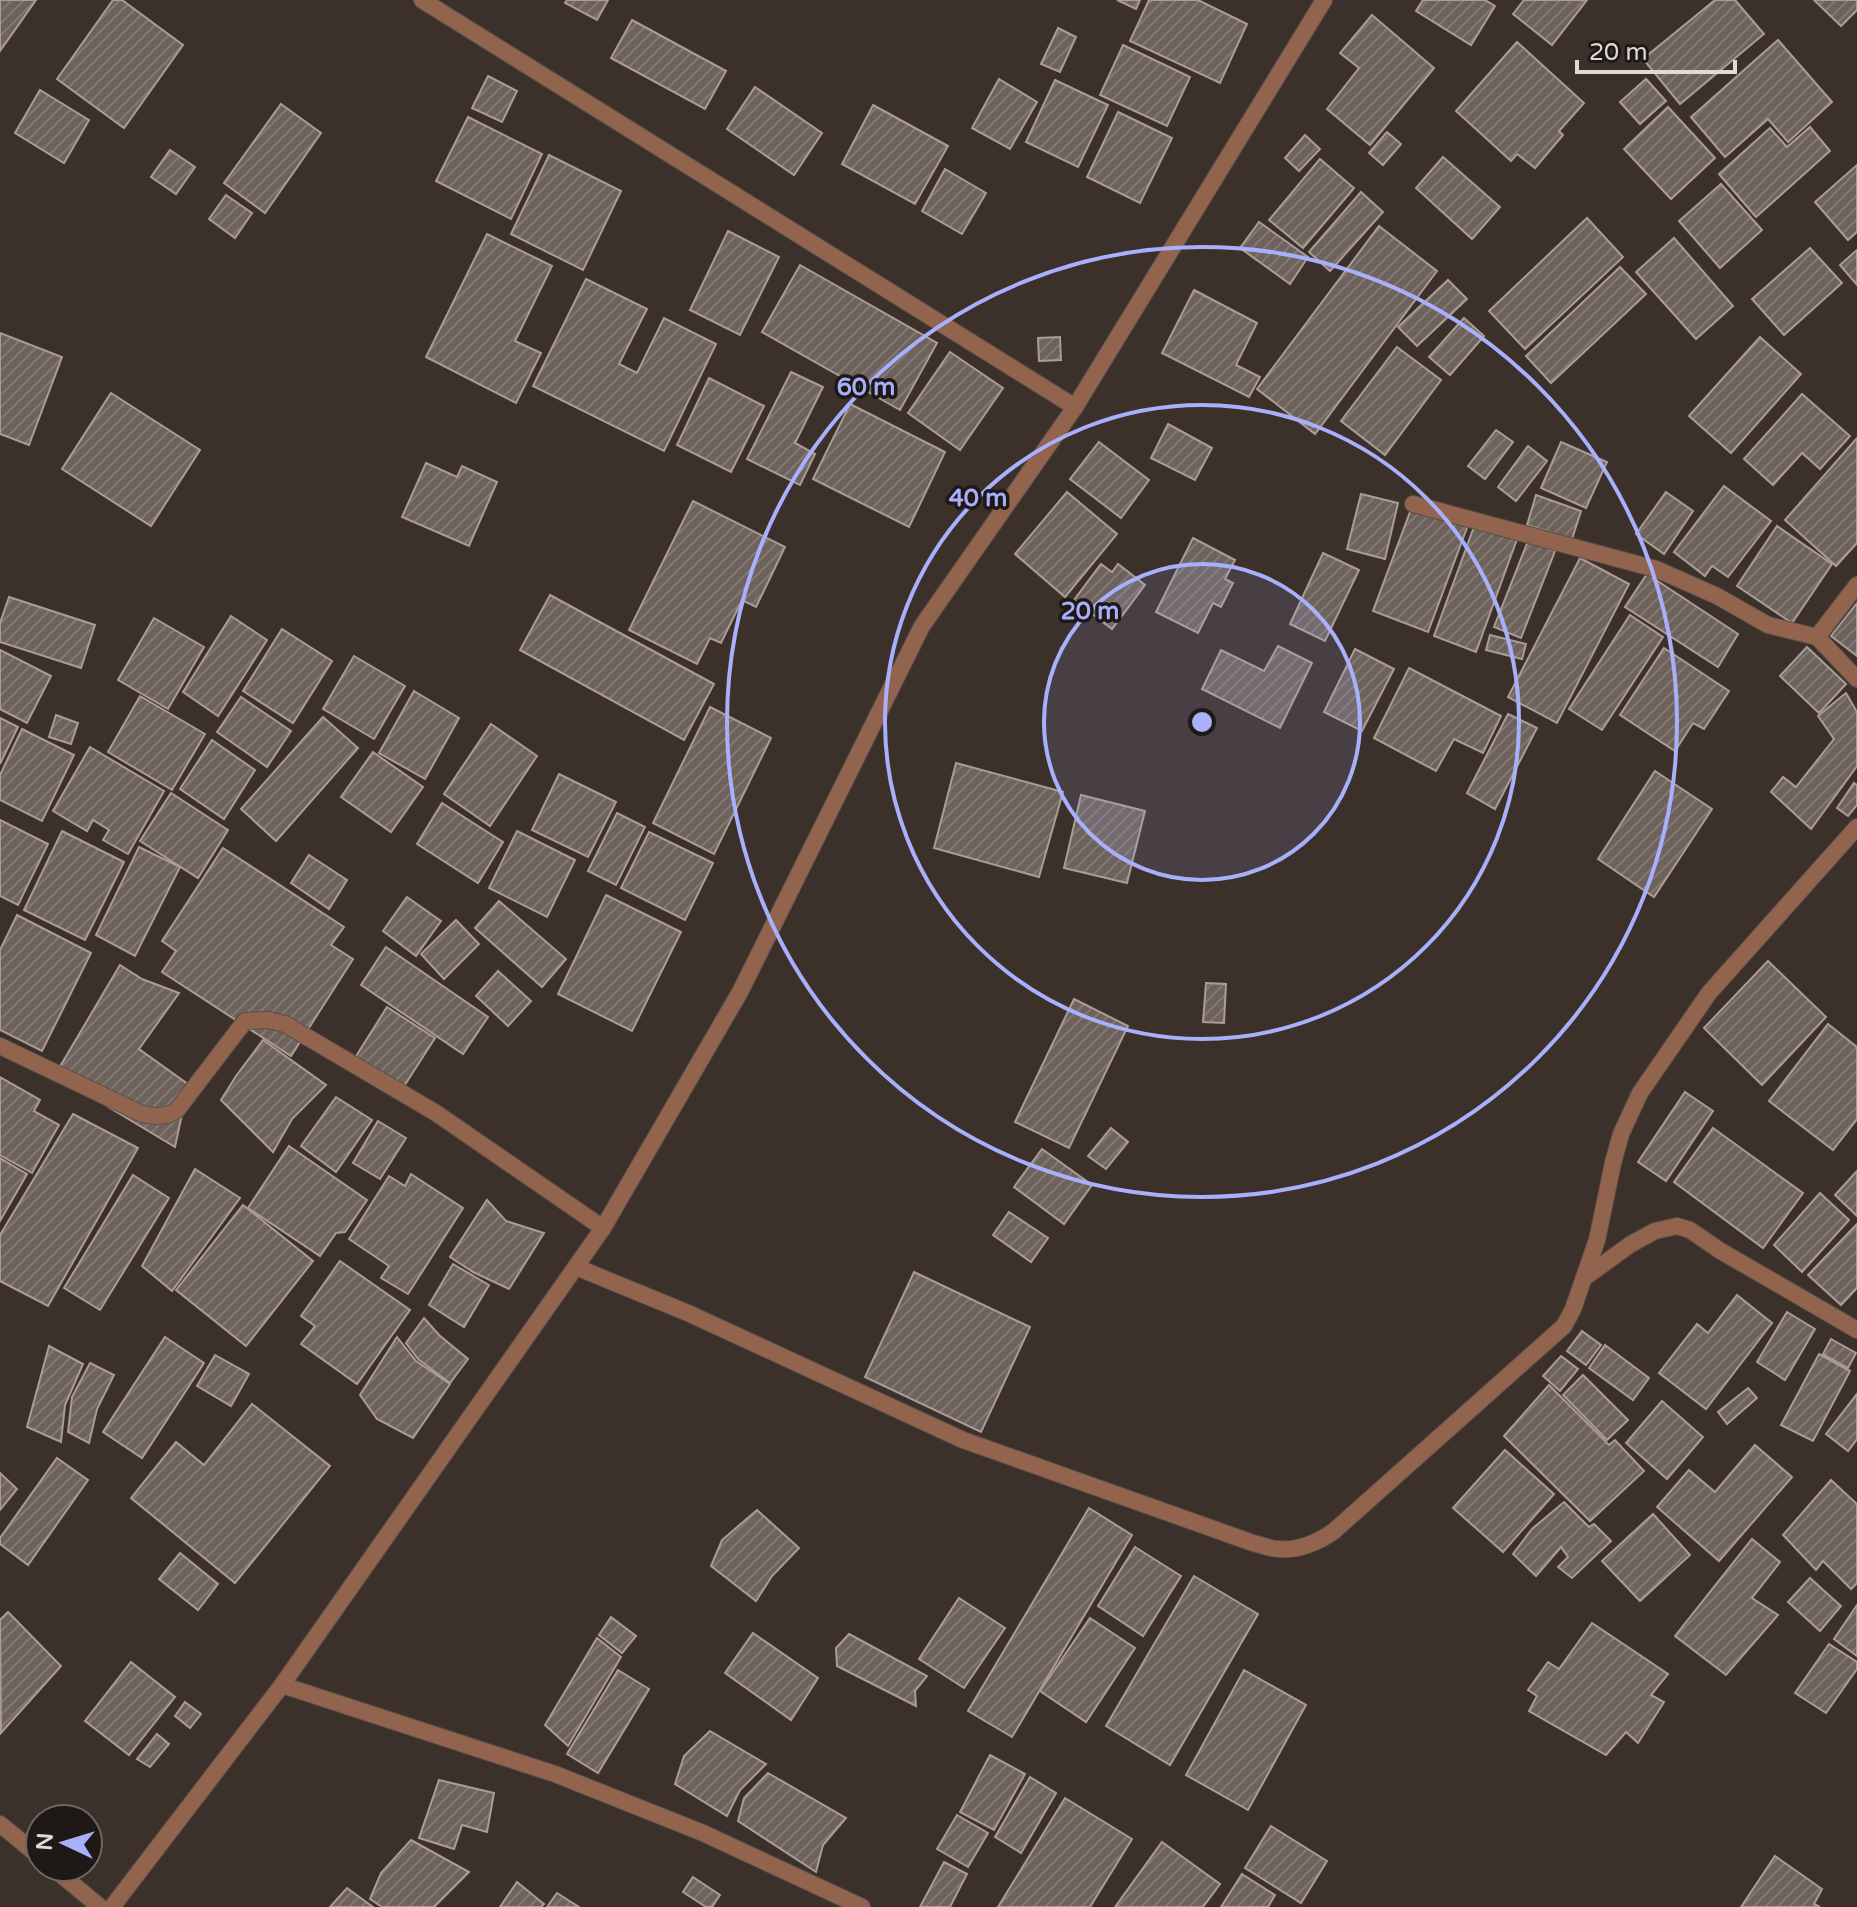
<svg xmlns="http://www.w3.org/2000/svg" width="1857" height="1907" font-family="'Varela Round',sans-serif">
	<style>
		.building { fill: url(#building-hatch); stroke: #ab9d96; stroke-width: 2 }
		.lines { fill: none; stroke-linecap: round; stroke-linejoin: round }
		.street-casing { stroke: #594e49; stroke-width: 18 }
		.street { stroke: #92644d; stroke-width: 16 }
		.ring { fill: none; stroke: #a8b0fc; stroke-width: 4 }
		.centre { fill: #a8b0fc; stroke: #1e1916; stroke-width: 4 }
		.ring-label { font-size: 24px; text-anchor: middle; font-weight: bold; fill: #a8b0fc; stroke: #1e1916; stroke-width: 7; stroke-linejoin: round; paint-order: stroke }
	</style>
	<defs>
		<pattern id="building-hatch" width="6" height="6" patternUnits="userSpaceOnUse" patternTransform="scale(2)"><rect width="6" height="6" fill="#6e625c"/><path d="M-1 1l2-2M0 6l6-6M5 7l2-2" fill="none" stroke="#827873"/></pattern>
	</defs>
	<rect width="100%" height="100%" fill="#3b302a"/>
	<!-- building -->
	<g class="building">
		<polygon points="0,0 36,0 0,51"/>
		<polygon points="113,0 122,0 183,45 124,128 57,79"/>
		<polygon points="567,0 608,0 597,20 565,3"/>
		<polygon points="1117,0 1140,0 1136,9"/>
		<polygon points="1149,0 1198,0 1247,24 1220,83 1130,41"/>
		<polygon points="1423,0 1485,0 1495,6 1471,45 1416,11"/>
		<polygon points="1524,0 1587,0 1552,45 1513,14"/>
		<polygon points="1715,0 1735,0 1764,34 1680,104 1643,59"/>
		<polygon points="1814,0 1857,0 1857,10 1841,26"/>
		<polygon points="1372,15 1434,68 1370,145 1327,109 1359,68 1340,53"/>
		<polygon points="632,20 726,71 705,109 611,58"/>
		<polygon points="1058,28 1076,37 1060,72 1041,64"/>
		<polygon points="1778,40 1832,102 1788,142 1768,119 1725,157 1691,117"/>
		<polygon points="1517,42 1584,103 1559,131 1563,135 1535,168 1517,154 1511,161 1456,111"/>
		<polygon points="1123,45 1190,77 1167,126 1100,95"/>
		<polygon points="488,76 517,91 502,122 472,108"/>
		<polygon points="999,79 1037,102 1010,149 972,128"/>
		<polygon points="1646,79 1666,101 1640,124 1620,102"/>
		<polygon points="1055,80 1108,105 1078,167 1026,142"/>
		<polygon points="755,87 822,133 794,175 727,129"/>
		<polygon points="40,90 89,120 64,163 15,133"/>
		<polygon points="281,104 321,133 265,213 224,183"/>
		<polygon points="873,105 948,146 915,204 842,164"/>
		<polygon points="1668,107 1715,158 1671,199 1624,149"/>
		<polygon points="1118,112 1172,138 1140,203 1087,177"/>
		<polygon points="468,117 542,154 511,219 436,181"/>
		<polygon points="1810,127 1830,151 1756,217 1719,174 1770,128 1787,147"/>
		<polygon points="1387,132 1401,144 1383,165 1369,153"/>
		<polygon points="1305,135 1320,149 1299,171 1285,158"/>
		<polygon points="170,150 195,167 176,194 151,177"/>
		<polygon points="549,155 621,191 583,270 511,234"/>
		<polygon points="1443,157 1500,207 1472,239 1416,188"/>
		<polygon points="1320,159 1354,188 1303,248 1269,220"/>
		<polygon points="1857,165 1857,232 1848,240 1815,202"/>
		<polygon points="945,169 986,193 962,234 922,211"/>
		<polygon points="1721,184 1762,230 1720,268 1679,221"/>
		<polygon points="1361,192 1383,212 1330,271 1309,252"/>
		<polygon points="226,195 252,213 235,238 209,219"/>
		<polygon points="1587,218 1623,257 1525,349 1489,311"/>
		<polygon points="1259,222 1308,257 1290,284 1240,248"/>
		<polygon points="1379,226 1437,271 1315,434 1257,389"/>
		<polygon points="728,231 779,257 740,335 690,310"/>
		<polygon points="487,234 552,266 515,341 541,353 516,403 426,357"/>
		<polygon points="1674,238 1733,306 1696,339 1636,272"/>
		<polygon points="1810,248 1842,283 1784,335 1752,299"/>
		<polygon points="1857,250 1857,285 1840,265"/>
		<polygon points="800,265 937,343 900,410 762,332"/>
		<polygon points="1620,267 1646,294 1551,383 1526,356"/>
		<polygon points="586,279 647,309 619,364 637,373 664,318 716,344 664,451 533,386"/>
		<polygon points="1448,280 1467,299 1417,346 1398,327"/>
		<polygon points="1194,290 1257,323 1236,365 1260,377 1249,397 1162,353"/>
		<polygon points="1464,318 1484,336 1450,375 1429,357"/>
		<polygon points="0,333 62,357 29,445 0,434"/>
		<polygon points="1060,337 1061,360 1039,361 1038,338"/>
		<polygon points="1760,337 1801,374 1731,453 1689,416"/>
		<polygon points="1397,347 1441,380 1385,455 1341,421"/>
		<polygon points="950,352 1003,388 960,450 908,413"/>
		<polygon points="791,372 823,387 795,443 815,454 800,485 747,459"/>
		<polygon points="709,378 764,406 731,472 677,445"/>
		<polygon points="111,393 200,450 151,526 62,469"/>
		<polygon points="1802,394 1850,436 1820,469 1802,453 1773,485 1744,459"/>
		<polygon points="850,404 945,452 909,527 813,479"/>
		<polygon points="1168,424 1212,448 1195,480 1151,458"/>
		<polygon points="1496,430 1513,442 1485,479 1468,466"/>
		<polygon points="1857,438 1857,543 1836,566 1785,520"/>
		<polygon points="1099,442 1149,480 1121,518 1070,479"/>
		<polygon points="1561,442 1607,462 1586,508 1541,488"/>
		<polygon points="1528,446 1547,461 1516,501 1498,487"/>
		<polygon points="426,463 457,477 462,466 497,482 469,546 402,517"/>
		<polygon points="1724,486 1771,521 1728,577 1712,566 1705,576 1674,552"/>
		<polygon points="1067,492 1117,534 1065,597 1015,554"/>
		<polygon points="1666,492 1693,511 1664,554 1636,534"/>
		<polygon points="1361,494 1398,503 1385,559 1347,549"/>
		<polygon points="1536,495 1581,511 1572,539 1527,525"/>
		<polygon points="693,501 785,547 756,607 742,600 721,643 710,638 697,664 629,630"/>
		<polygon points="1413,504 1468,525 1428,632 1373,611"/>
		<polygon points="1475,524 1517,539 1476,652 1434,636"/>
		<polygon points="1777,526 1832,564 1792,623 1737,586"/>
		<polygon points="1193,538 1235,560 1225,579 1233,583 1221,607 1213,603 1198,633 1156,612"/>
		<polygon points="1528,541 1555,551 1521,638 1494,627"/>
		<polygon points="1323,553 1359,570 1325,641 1290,624"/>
		<polygon points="1580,558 1629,584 1557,723 1508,697"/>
		<polygon points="1101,564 1112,572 1118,564 1145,585 1112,629 1074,600"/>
		<polygon points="1647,574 1738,634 1718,667 1625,607"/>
		<polygon points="550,595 714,684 684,740 520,650"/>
		<polygon points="9,597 95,625 81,668 0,642 0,623"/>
		<polygon points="1857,603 1857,656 1831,636"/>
		<polygon points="1630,615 1663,637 1602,730 1569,709"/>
		<polygon points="231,616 267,640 218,716 183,692"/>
		<polygon points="154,618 204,647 168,709 118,680"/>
		<polygon points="282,629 332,661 293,723 243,691"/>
		<polygon points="1490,635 1526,644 1522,659 1486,650"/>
		<polygon points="1278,646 1312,663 1280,728 1202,689 1221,650 1264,671"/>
		<polygon points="1807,647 1846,684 1819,713 1780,676"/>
		<polygon points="1664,648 1729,691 1704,729 1693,723 1675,751 1620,715"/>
		<polygon points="1355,649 1394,669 1362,731 1324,712"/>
		<polygon points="0,650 51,676 27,723 0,709"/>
		<polygon points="354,656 405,686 374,739 323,709"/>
		<polygon points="1409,668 1501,716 1483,753 1454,739 1436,771 1374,738"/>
		<polygon points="414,691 459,718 425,779 379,753"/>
		<polygon points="1846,693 1857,712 1857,766 1811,829 1771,792 1783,777 1796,787 1834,739 1818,716"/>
		<polygon points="140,696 205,734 172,790 108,752"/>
		<polygon points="241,697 291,731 267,767 217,732"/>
		<polygon points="710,707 771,738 714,854 653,823"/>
		<polygon points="1508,714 1537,728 1495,809 1467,793"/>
		<polygon points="56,715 78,723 71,744 49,737"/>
		<polygon points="323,717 358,748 276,841 241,809"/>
		<polygon points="0,718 18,727 0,764"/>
		<polygon points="491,724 537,756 490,826 444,794"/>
		<polygon points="22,729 74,755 42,821 0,800 0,775"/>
		<polygon points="212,740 255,770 224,819 180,789"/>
		<polygon points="90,747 164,791 128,854 103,840 109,830 93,820 87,831 53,811"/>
		<polygon points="373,752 423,787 391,832 341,797"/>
		<polygon points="956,763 1063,792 1039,877 934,848"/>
		<polygon points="1655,771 1712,809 1654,897 1598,859"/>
		<polygon points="559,774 616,802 588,857 532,830"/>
		<polygon points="1854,783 1857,785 1857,805 1848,816 1837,808"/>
		<polygon points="171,793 228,830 198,878 140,841"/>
		<polygon points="1081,795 1145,811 1127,883 1064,868"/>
		<polygon points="442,803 503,842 478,883 417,844"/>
		<polygon points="617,813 645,827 616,885 588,871"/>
		<polygon points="0,820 48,844 18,905 0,896"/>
		<polygon points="62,831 124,862 85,940 24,910"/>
		<polygon points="517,831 575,860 547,917 489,888"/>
		<polygon points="649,832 713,863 685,920 621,888"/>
		<polygon points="139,847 180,867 135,956 96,935"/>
		<polygon points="223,848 344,927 331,945 353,959 291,1056 162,972 176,951 162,941"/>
		<polygon points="309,855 347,880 329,909 291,883"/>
		<polygon points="606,895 681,932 632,1031 558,994"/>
		<polygon points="407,897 441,921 416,956 383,931"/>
		<polygon points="499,901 566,959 542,987 475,928"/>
		<polygon points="17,915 91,953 42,1051 0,1030 0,950"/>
		<polygon points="456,920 479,944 444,979 421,954"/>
		<polygon points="386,947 488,1017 463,1054 361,985"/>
		<polygon points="1768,961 1826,1017 1762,1085 1704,1028"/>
		<polygon points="120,965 142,979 179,993 139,1049 199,1092 182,1114 175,1147 55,1075"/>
		<polygon points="498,971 531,1001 508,1026 476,996"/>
		<polygon points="1206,983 1226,984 1224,1023 1203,1022"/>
		<polygon points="1074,999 1128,1026 1069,1148 1015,1122"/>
		<polygon points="387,1007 435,1038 401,1091 353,1061"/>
		<polygon points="1828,1024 1857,1047 1857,1119 1833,1150 1769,1101"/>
		<polygon points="263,1040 326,1085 292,1119 273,1152 221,1100 236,1076"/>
		<polygon points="0,1077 40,1100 34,1111 59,1125 32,1173 0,1155"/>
		<polygon points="1685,1092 1713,1111 1666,1181 1638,1162"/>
		<polygon points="336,1097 372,1120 336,1172 301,1146"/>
		<polygon points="73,1114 138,1148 48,1306 0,1281 0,1235"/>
		<polygon points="378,1121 406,1138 380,1179 353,1163"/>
		<polygon points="1111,1128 1128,1142 1106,1169 1088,1156"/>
		<polygon points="1713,1128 1803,1193 1763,1248 1674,1182"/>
		<polygon points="289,1146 367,1200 345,1232 336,1233 320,1256 248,1208"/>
		<polygon points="1042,1149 1092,1185 1064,1224 1014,1187"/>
		<polygon points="0,1158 27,1174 0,1221"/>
		<polygon points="195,1169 240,1198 172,1291 142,1266"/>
		<polygon points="1857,1171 1857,1216 1835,1195"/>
		<polygon points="411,1174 463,1208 408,1294 381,1278 389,1266 349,1239 389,1176 405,1186"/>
		<polygon points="133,1175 169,1198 100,1310 64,1288"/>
		<polygon points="1820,1193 1849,1220 1802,1272 1774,1245"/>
		<polygon points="487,1200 506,1221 544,1233 509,1289 473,1272 450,1257"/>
		<polygon points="243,1205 313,1261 246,1346 176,1290"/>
		<polygon points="1009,1212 1048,1238 1031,1262 993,1235"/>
		<polygon points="1857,1224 1857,1288 1841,1305 1808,1275"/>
		<polygon points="340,1261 410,1310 357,1384 301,1344 315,1326 301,1316"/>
		<polygon points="453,1264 489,1285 464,1327 429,1305"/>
		<polygon points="914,1272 1030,1327 981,1432 865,1377"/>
		<polygon points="1737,1295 1772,1323 1706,1409 1659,1373 1697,1324 1708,1333"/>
		<polygon points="1787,1312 1815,1329 1785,1380 1757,1362"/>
		<polygon points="424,1318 439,1335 468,1359 450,1383 418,1359 406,1343"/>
		<polygon points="1582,1331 1601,1345 1586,1365 1567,1351"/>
		<polygon points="165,1337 204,1363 142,1458 103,1432"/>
		<polygon points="397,1337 416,1361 450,1384 413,1438 377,1419 360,1395"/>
		<polygon points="1831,1339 1856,1353 1848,1368 1823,1354"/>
		<polygon points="1605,1345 1649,1378 1633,1400 1589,1368"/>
		<polygon points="49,1346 83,1364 65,1405 61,1442 27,1427"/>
		<polygon points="1819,1354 1850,1371 1813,1441 1781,1425"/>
		<polygon points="215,1355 249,1374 231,1406 197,1386"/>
		<polygon points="1561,1356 1578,1369 1560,1391 1543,1376"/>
		<polygon points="90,1363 114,1375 97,1409 89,1443 68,1432 72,1397"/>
		<polygon points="1583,1375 1628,1420 1607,1440 1563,1395"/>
		<polygon points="1549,1385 1609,1445 1615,1440 1644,1471 1590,1521 1504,1436"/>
		<polygon points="1748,1388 1757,1398 1727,1424 1718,1412"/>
		<polygon points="1857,1394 1857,1439 1848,1451 1826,1434"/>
		<polygon points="1662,1401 1703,1437 1667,1479 1626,1443"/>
		<polygon points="252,1404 330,1466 235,1583 131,1498 176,1442 204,1465"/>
		<polygon points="1755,1445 1792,1477 1719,1561 1657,1507 1689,1470 1715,1492"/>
		<polygon points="1505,1450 1554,1494 1503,1552 1453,1508"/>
		<polygon points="57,1458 88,1480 28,1565 0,1544 0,1538"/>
		<polygon points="0,1473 17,1489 0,1510"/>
		<polygon points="1831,1480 1857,1504 1857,1583 1851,1589 1823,1561 1816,1570 1783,1535"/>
		<polygon points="1564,1502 1589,1527 1594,1524 1611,1541 1572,1578 1558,1567 1568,1557 1561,1547 1536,1576 1513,1554 1532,1529"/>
		<polygon points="1089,1508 1132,1535 1012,1737 968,1711"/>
		<polygon points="757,1510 799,1548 772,1576 756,1601 711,1566 722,1540"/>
		<polygon points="1653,1514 1690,1555 1640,1601 1602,1561"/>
		<polygon points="1752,1539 1780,1562 1752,1598 1778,1615 1726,1675 1675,1636"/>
		<polygon points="1135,1547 1181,1576 1143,1636 1098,1606"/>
		<polygon points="180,1553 218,1584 198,1610 159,1579"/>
		<polygon points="1194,1576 1258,1614 1170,1765 1106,1726"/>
		<polygon points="1810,1578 1841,1606 1820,1631 1788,1602"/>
		<polygon points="959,1598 1005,1628 964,1688 919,1659"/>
		<polygon points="1857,1605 1857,1656 1834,1639"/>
		<polygon points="8,1612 61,1666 1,1733 0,1620"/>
		<polygon points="611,1617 636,1636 622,1653 599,1635"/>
		<polygon points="1090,1618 1135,1648 1086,1722 1040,1691"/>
		<polygon points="1592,1623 1668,1674 1651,1695 1664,1702 1638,1743 1626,1732 1606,1755 1529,1711 1537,1696 1528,1690 1548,1662 1559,1669"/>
		<polygon points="753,1633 818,1678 791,1720 725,1673"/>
		<polygon points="849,1634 927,1676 915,1691 916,1706 837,1666 836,1648"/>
		<polygon points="597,1638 621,1657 568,1746 545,1725"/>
		<polygon points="1829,1644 1857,1662 1857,1669 1826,1713 1795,1693"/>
		<polygon points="131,1662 175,1697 129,1755 85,1721"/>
		<polygon points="618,1670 649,1689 598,1773 567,1754"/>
		<polygon points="1244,1670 1306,1705 1248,1810 1186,1775"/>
		<polygon points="185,1702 201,1714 190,1728 175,1716"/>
		<polygon points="710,1731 766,1764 740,1790 727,1816 675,1784 684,1756"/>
		<polygon points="157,1734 169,1744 150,1767 137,1759"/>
		<polygon points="990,1755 1025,1774 994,1830 960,1812"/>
		<polygon points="768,1773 846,1818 823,1845 816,1872 738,1821 744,1798"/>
		<polygon points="1030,1777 1056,1793 1021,1853 995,1837"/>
		<polygon points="439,1780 494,1793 487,1832 462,1825 454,1849 419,1838"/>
		<polygon points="1065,1798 1132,1839 1090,1907 998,1907"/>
		<polygon points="957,1815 988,1833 968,1867 937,1849"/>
		<polygon points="1271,1826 1327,1861 1301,1903 1245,1868"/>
		<polygon points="88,1830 101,1841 88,1856"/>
		<polygon points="411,1840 469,1872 434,1907 382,1907 370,1899 381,1873"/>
		<polygon points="1162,1842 1220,1884 1203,1907 1115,1907"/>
		<polygon points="1775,1856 1822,1889 1814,1904 1820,1907 1741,1907"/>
		<polygon points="944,1862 967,1874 950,1907 920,1907"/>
		<polygon points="1242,1874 1275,1895 1268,1907 1221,1907"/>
		<polygon points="693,1877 720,1895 712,1907 706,1907 683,1892"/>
		<polygon points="517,1882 544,1904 541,1907 500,1907"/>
		<polygon points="347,1888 373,1907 330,1907"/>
		<polygon points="557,1893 579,1907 547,1907"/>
	</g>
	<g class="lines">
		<!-- street casing -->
		<g class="street-casing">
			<g id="street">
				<polyline points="422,0 1075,407"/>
				<polyline points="1413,504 1656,569 1717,596 1768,625 1817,637 1857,679"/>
				<polyline points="1817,637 1857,585"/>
				<path d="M0 1046 140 1113C153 1117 166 1118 177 1110L245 1021 269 1020 285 1024 436 1113 603 1228"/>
				<path d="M576 1267 688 1313 963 1440 1253 1543C1262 1545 1271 1549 1279 1549 1298 1551 1319 1542 1334 1531L1564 1326 1573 1309 1597 1240 1613 1163 1621 1134 1640 1093 1709 993 1857 827"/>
				<polyline points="1584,1278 1631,1244 1655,1231 1677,1226 1690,1230 1719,1250 1857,1330"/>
				<polyline points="282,1685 555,1774 703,1833 862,1907"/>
				<polyline points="0,1824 40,1857"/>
				<polyline points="52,1867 100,1907"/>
				<polyline points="112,1907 282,1685 603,1228 740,992 922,626 1075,407 1324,0"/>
			</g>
		</g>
		<!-- street -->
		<use href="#street" class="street"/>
	</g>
	<!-- distance rings -->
	<circle cx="1202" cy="722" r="158" fill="#a8b0fc" fill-opacity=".12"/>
	<g class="ring">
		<circle cx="1202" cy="722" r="158"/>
		<circle cx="1202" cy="722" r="317"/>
		<circle cx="1202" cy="722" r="475"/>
	</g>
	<circle cx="1202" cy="722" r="12" class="centre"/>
	<g class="ring-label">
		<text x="866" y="395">60 m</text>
		<text x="978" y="506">40 m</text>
		<text x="1090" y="619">20 m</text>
	</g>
	<!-- north arrow -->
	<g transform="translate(64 1843) rotate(274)"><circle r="38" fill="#1e1916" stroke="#6c6663" stroke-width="2"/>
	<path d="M0-6L14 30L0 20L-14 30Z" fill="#a8b0fc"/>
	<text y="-12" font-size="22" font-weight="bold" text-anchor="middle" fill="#e1d9d6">N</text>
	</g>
	<!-- scale -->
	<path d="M1577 60v12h158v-12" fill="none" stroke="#e1d9d6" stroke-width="4"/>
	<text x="1589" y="60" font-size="24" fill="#e1d9d6" stroke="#1e1916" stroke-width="6" paint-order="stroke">20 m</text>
</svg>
